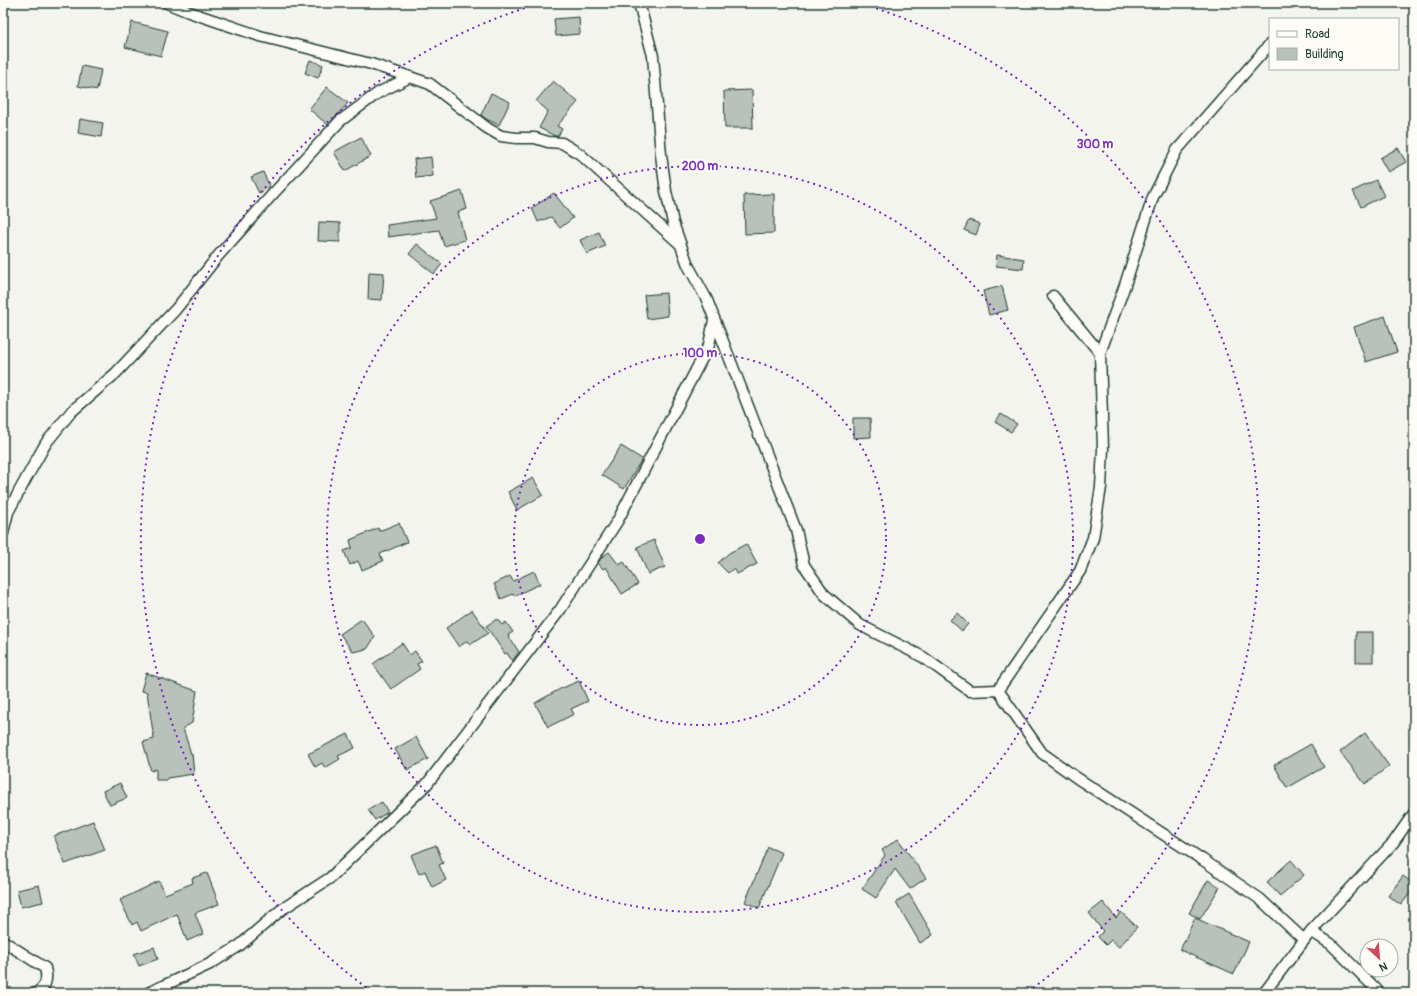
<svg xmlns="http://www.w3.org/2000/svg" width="1417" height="996" font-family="Pangolin,sans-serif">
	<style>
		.building { fill: #b9c1bb; stroke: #1f3d34 }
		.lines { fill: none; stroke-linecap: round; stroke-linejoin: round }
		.minor-casing { stroke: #1f3d34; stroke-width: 13 }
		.minor { stroke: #fdfcf7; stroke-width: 10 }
		.ring { fill: none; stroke: #7b2cbf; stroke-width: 2; stroke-dasharray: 2 4 }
		.centre { fill: #7b2cbf; stroke: #fdfcf7; stroke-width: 2 }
		.ring-label { font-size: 12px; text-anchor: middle; font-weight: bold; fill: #7b2cbf; stroke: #fdfcf7; stroke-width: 4; stroke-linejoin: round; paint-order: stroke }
	</style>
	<rect width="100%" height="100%" fill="#f4f4ef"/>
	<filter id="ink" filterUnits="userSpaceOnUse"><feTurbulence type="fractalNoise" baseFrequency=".025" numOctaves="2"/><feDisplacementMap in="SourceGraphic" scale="8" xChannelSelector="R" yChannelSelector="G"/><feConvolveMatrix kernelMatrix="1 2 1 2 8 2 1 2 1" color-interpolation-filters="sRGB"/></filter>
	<g filter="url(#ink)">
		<!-- building -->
		<g class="building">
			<polygon points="579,17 580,34 556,36 554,19"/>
			<polygon points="132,22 168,31 161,56 125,47"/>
			<polygon points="310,60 323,65 318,78 305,73"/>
			<polygon points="82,66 101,70 97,90 78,86"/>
			<polygon points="553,81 578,102 557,126 562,129 558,136 555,136 539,128 548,111 536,101"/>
			<polygon points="327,87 348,103 328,125 309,109"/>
			<polygon points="752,90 753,128 725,128 724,91"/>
			<polygon points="491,93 510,102 499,125 486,119 481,115"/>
			<polygon points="80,119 103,123 101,137 78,133"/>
			<polygon points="361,137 371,156 345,171 334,152"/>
			<polygon points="1398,148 1406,162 1388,172 1380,158"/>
			<polygon points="431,157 433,176 416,178 414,159"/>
			<polygon points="263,172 270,187 259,193 251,177"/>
			<polygon points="1376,180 1384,196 1361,207 1353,191"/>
			<polygon points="462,191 467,209 458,212 465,240 444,246 439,230 388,237 387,225 436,218 430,201"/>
			<polygon points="554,193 573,218 560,228 551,217 538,222 532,208"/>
			<polygon points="774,194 774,233 745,234 744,195"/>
			<polygon points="969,220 980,224 976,235 964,230"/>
			<polygon points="319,222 340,223 340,242 318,241"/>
			<polygon points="599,232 605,246 587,254 580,240"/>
			<polygon points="417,244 442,264 434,274 409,254"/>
			<polygon points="997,255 1024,259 1023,269 996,266"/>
			<polygon points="369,272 384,273 382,300 368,299"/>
			<polygon points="1002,286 1008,310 989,315 983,291"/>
			<polygon points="666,293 668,316 647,319 644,295"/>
			<polygon points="1385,316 1397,352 1366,362 1354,327"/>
			<polygon points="1001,414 1017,424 1011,432 995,422"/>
			<polygon points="853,418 870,418 871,437 853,438"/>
			<polygon points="621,446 642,459 624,489 602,475"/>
			<polygon points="533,478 543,495 517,510 508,492"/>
			<polygon points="399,523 407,542 380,554 383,561 362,570 358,561 350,565 344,551 352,548 350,540 378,528 379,531"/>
			<polygon points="654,540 665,567 648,574 637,547"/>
			<polygon points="746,544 757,564 737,574 734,568 728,573 718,563 729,553"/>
			<polygon points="609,552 619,565 624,562 638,584 622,594 606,567 603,569 598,563 602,557"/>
			<polygon points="534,571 540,584 514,596 513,594 501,599 494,584 510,576 513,581"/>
			<polygon points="472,610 488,633 470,645 467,641 459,647 446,628"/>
			<polygon points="957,613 968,624 962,631 950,620"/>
			<polygon points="362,619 375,637 367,649 353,652 340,634"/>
			<polygon points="497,619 502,625 506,622 513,632 508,635 519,652 512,661 507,653 505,654 486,626"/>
			<rect x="1356" y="632" width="17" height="30"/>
			<polygon points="402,643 410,655 415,651 422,661 417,664 420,669 391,689 373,664"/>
			<polygon points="146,673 197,691 192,723 183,728 191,754 192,754 194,774 167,778 167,780 156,780 156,769 151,771 143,742 154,739 147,692 141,691"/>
			<polygon points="579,681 588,701 571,709 574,714 548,727 535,703 560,689"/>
			<polygon points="1365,733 1389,766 1365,784 1340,752"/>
			<polygon points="348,734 355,748 338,756 340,759 325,768 322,763 315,767 308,754"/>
			<polygon points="416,737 428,759 407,770 395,749"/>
			<polygon points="1311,744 1324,767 1287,788 1274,765"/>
			<polygon points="120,783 127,798 110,805 103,791"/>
			<polygon points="382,802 388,812 375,820 368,810"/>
			<polygon points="93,821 105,850 65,864 54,836"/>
			<polygon points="898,839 926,878 910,889 895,869 876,898 862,889 885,855 882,850"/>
			<polygon points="436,845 443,863 439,865 446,880 432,887 425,871 419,874 411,855"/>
			<polygon points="768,847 782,853 759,908 745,902"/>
			<polygon points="1291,860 1304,875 1280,896 1267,882"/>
			<polygon points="207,873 219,904 195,913 203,934 187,941 177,914 141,931 137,922 132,925 120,900 159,881 165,894 193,883 192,878"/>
			<polygon points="1403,876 1414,884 1414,888 1401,905 1388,896"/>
			<polygon points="1208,880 1220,887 1200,919 1189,913"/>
			<polygon points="39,885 43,902 21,907 17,890"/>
			<polygon points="909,894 933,935 920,943 896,902"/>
			<polygon points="1103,902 1116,918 1121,912 1137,927 1119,947 1111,940 1106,945 1098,937 1103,931 1089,913"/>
			<polygon points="1195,918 1249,942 1234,974 1180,950"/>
			<polygon points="154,947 158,959 139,966 134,954"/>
		</g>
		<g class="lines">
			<!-- minor casing -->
			<g class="minor-casing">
				<g id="minor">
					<polyline points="167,3 189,12 260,36 371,64 410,77 430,84 487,128 501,136 516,138 535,138 548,142 562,143 580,154 679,243"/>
					<polyline points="639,3 653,56 661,155 666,191 673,223 688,265 707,300 796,530 804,565 824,594 860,625 923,657 970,691 998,690 1042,753 1077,778 1203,860 1260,899 1304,940"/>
					<polyline points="1100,353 1125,285 1153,197 1177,150 1270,44"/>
					<polyline points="3,533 8,512 27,477 46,443 71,412 116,373 176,309 218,256 271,196 340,121 378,93 410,77"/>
					<polyline points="998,690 1080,571 1093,538 1101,487 1103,449 1100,353 1053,296"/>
					<polyline points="1311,931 1331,944 1376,989 1378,993"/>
					<path d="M3 941 45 968C48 979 46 987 36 993"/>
					<polyline points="148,993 210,964 239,946 281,910 330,878 427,784 560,610 618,520 709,345 714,320"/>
					<polyline points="1264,993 1311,931 1393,843 1414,813"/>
				</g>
			</g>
			<!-- minor -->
			<use href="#minor" class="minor"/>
		</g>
	</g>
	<!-- distance rings -->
	<g class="ring">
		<circle cx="700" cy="539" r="186"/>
		<circle cx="700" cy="539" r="373"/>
		<path d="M371 991A559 559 0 0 1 541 3M859 3A559 559 0 0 1 1029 991"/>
	</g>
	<circle cx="700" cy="539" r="6" class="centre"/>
	<g class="ring-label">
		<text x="1095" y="148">300 m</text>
		<text x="700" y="170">200 m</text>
		<text x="700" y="357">100 m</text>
	</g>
	<!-- margin -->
	<rect width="1417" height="996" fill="none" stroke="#fdfcf7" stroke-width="16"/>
	<rect x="8" y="8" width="1401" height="980" fill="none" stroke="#1f3d34" stroke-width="1.5" filter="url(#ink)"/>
	<!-- legend -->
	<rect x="1269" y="18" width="130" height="52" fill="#fdfcf7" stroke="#a4b0a9"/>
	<rect x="1277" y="31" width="20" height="6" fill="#fdfcf7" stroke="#a4b0a9"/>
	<text x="1305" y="38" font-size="12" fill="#1f3d34">Road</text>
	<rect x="1277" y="48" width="20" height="12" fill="#b9c1bb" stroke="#a4b0a9"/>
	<text x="1305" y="58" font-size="12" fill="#1f3d34">Building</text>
	<!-- north arrow -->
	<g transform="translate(1379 958) rotate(154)"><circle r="19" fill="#fdfcf7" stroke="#a4b0a9"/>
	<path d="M0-3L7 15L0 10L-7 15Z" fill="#d1495b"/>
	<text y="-6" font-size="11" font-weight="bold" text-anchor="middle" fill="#1f3d34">N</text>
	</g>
</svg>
